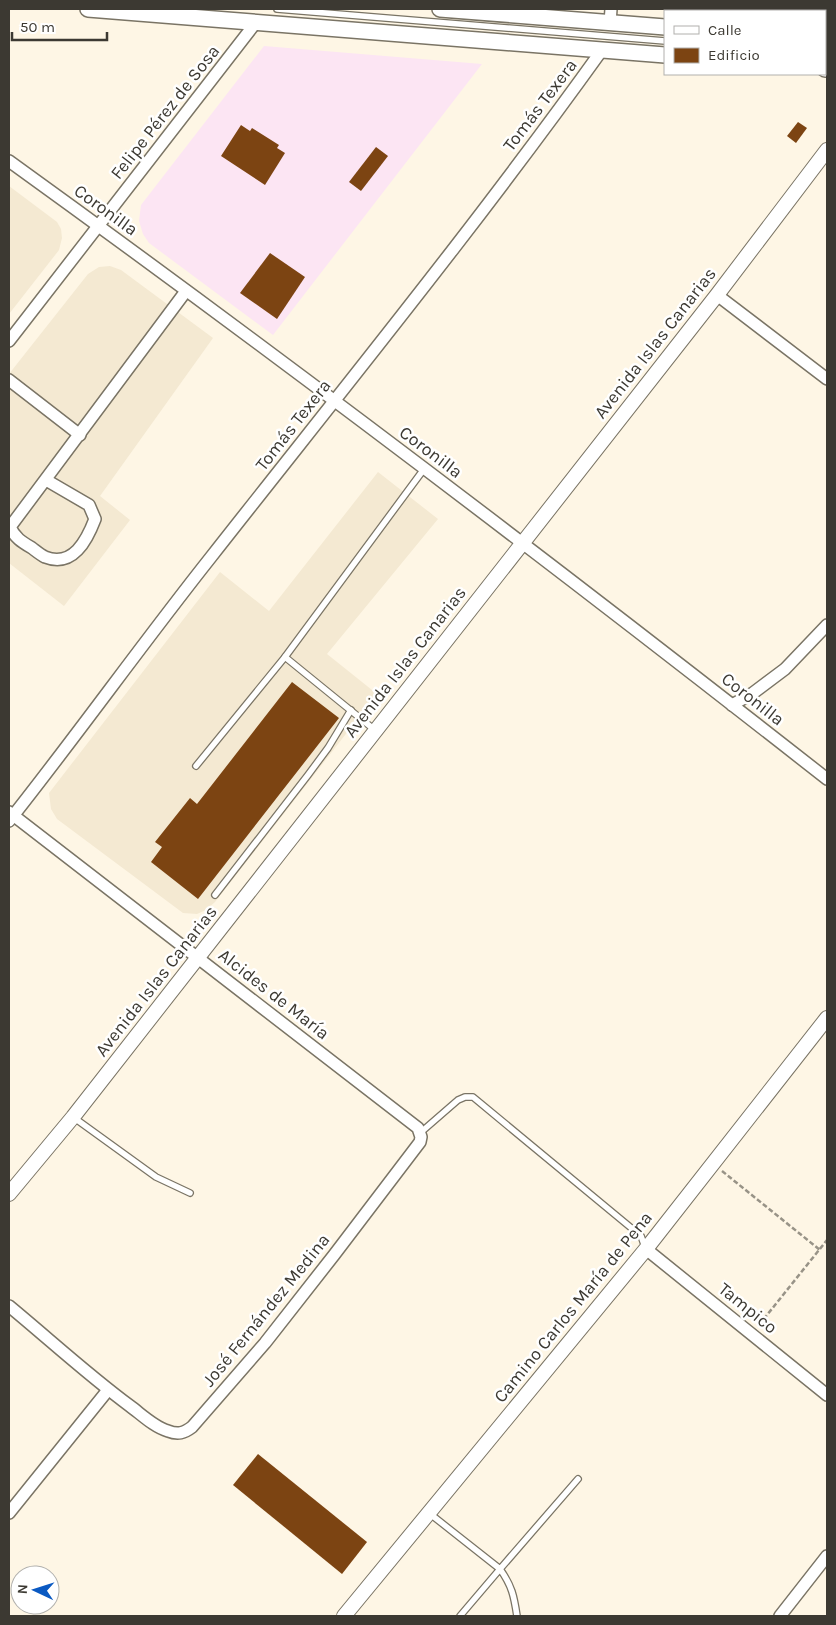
<svg xmlns="http://www.w3.org/2000/svg" width="836" height="1625" font-family="Karla,sans-serif">
	<style>
		.built { fill: #f4e9d2 }
		.education { fill: #fce5f3 }
		.building { fill: #7c4412 }
		.lines { fill: none; stroke-linecap: round; stroke-linejoin: round }
		.service-casing { stroke: #7a7465; stroke-width: 8 }
		.minor-casing { stroke: #7a7465; stroke-width: 14 }
		.tertiary-casing { stroke: #7a7465; stroke-width: 16 }
		.secondary-casing { stroke: #7a7465; stroke-width: 18 }
		.path { stroke: #989387; stroke-width: 2.5; stroke-dasharray: 5 2.5; stroke-linecap: butt }
		.service { stroke: #fff; stroke-width: 5.5 }
		.minor { stroke: #fff; stroke-width: 11 }
		.tertiary { stroke: #fff; stroke-width: 14 }
		.secondary { stroke: #fff; stroke-width: 15 }
		.labels { text-anchor: middle; dominant-baseline: central; stroke-width: 5; stroke-linejoin: round; paint-order: stroke }
		.street-label { font-size: 18px; fill: #3c3932; stroke: #fff }
	</style>
	<rect width="100%" height="100%" fill="#fef6e5"/>
	<!-- built -->
	<g class="built">
		<polygon points="9,186 57,222 61,229 62,238 59,250 9,314"/>
		<polygon points="110,266 121,270 213,338 100,496 130,520 64,606 9,563 9,374 88,274 99,267"/>
		<polygon points="378,472 438,519 327,654 377,694 215,902 206,910 197,914 183,913 57,819 51,809 49,793 220,572 269,611"/>
	</g>
	<!-- education -->
	<polygon class="education" points="264,46 482,64 273,335 149,243 143,234 139,221 141,205"/>
	<!-- building -->
	<g class="building">
		<polygon points="798,122 807,128 796,143 787,136"/>
		<polygon points="241,125 250,131 252,128 279,145 277,148 285,153 265,185 221,156"/>
		<polygon points="376,147 388,156 361,191 349,182"/>
		<polygon points="270,253 305,277 277,319 240,293"/>
		<polygon points="292,682 339,718 198,899 151,862 162,847 155,842 190,798 197,804"/>
		<polygon points="258,1454 367,1542 342,1574 233,1485"/>
	</g>
	<g class="lines">
		<!-- service casing -->
		<g class="service-casing">
			<g id="service">
				<polyline points="277,9 665,41"/>
				<polyline points="825,52 827,52"/>
				<polyline points="285,657 376,731"/>
				<polyline points="196,766 285,657 424,469"/>
				<polyline points="215,895 308,775 328,748 351,710"/>
				<polyline points="73,1117 156,1177 190,1193"/>
				<polyline points="420,1133 458,1100 465,1097 473,1097 641,1236 645,1247"/>
				<polyline points="429,1513 500,1569 578,1479"/>
				<path d="M460 1616 500 1569C512 1586 514 1596 517 1616"/>
			</g>
		</g>
		<!-- minor casing -->
		<g class="minor-casing">
			<g id="minor">
				<polyline points="809,11 809,9"/>
				<polyline points="610,23 611,9"/>
				<path d="M9 161C286 361 558 568 827 779"/>
				<polyline points="717,295 827,379"/>
				<polyline points="9,341 257,21"/>
				<polyline points="9,380 80,435"/>
				<path d="M46 480 89 505 95 519C87 540 73 568 45 557 41 555 36 551 32 548 22 542 15 538 10 527L186 291"/>
				<polyline points="732,705 753,693 785,669 827,625"/>
				<path d="M9 812 418 1128 421 1137 420 1142 334 1255 265 1343 192 1427C184 1433 178 1435 168 1431 154 1427 141 1414 130 1406 88 1375 49 1339 9 1306"/>
				<path d="M9 821C78 734 142 644 211 557 343 389 478 223 602 50"/>
				<polyline points="646,1249 827,1395"/>
				<polyline points="9,1513 108,1390"/>
				<polyline points="780,1616 827,1556"/>
			</g>
		</g>
		<!-- tertiary casing -->
		<g class="tertiary-casing">
			<g id="tertiary">
				<polyline points="9,1194 73,1117 217,933 717,295 827,150"/>
				<polyline points="344,1616 646,1249 827,1018"/>
			</g>
		</g>
		<!-- secondary casing -->
		<g class="secondary-casing">
			<g id="secondary">
				<polyline points="88,9 665,55"/>
				<polyline points="440,9 665,27"/>
				<polyline points="825,38 827,38"/>
				<polyline points="825,69 827,69"/>
			</g>
		</g>
		<!-- path -->
		<g class="path">
			<polyline points="722,1171 820,1250"/>
			<polyline points="759,1325 827,1240"/>
		</g>
		<!-- service -->
		<use href="#service" class="service"/>
		<!-- minor -->
		<use href="#minor" class="minor"/>
		<!-- tertiary -->
		<use href="#tertiary" class="tertiary"/>
		<!-- secondary -->
		<use href="#secondary" class="secondary"/>
	</g>
	<g class="labels">
		<!-- street labels -->
		<g class="street-label">
			<text transform="translate(540 105) rotate(-53)">Tomás Texera</text>
			<text transform="translate(165 112) rotate(-52)">Felipe Pérez de Sosa</text>
			<text transform="translate(106 210) rotate(36)">Coronilla</text>
			<text transform="translate(655 343) rotate(-52)">Avenida Islas Canarias</text>
			<text transform="translate(293 425) rotate(-52)">Tomás Texera</text>
			<text transform="translate(431 452) rotate(37)">Coronilla</text>
			<text transform="translate(405 662) rotate(-52)">Avenida Islas Canarias</text>
			<text transform="translate(753 699) rotate(38)">Coronilla</text>
			<text transform="translate(156 981) rotate(-52)">Avenida Islas Canarias</text>
			<text transform="translate(274 994) rotate(38)">Alcides de María</text>
			<text transform="translate(573 1307) rotate(-51)">Camino Carlos María de Pena</text>
			<text transform="translate(748 1308) rotate(39)">Tampico</text>
			<text transform="translate(266 1310) rotate(-51)">José Fernández Medina</text>
		</g>
	</g>
	<!-- border -->
	<rect width="836" height="1625" fill="none" stroke="#3c3932" stroke-width="20"/>
	<!-- legend -->
	<rect x="664" y="10" width="162" height="65" fill="#ffffff" stroke="#b1b0ad"/>
	<rect x="674" y="26" width="25" height="8" fill="#ffffff" stroke="#b1b0ad"/>
	<text x="708" y="35" font-size="15" fill="#3c3932">Calle</text>
	<rect x="674" y="48" width="25" height="15" fill="#7c4412" stroke="#b1b0ad"/>
	<text x="708" y="60" font-size="15" fill="#3c3932">Edificio</text>
	<!-- north arrow -->
	<g transform="translate(35 1590) rotate(274)"><circle r="24" fill="#ffffff" stroke="#b1b0ad"/>
	<path d="M0-4L9 19L0 12L-9 19Z" fill="#0a59c2"/>
	<text y="-8" font-size="14" font-weight="bold" text-anchor="middle" fill="#3c3932">N</text>
	</g>
	<!-- scale -->
	<path d="M12 32v8h95v-8" fill="none" stroke="#3c3932" stroke-width="2.5"/>
	<text x="20" y="32" font-size="15" fill="#3c3932" stroke="#ffffff" stroke-width="4" paint-order="stroke">50 m</text>
</svg>
